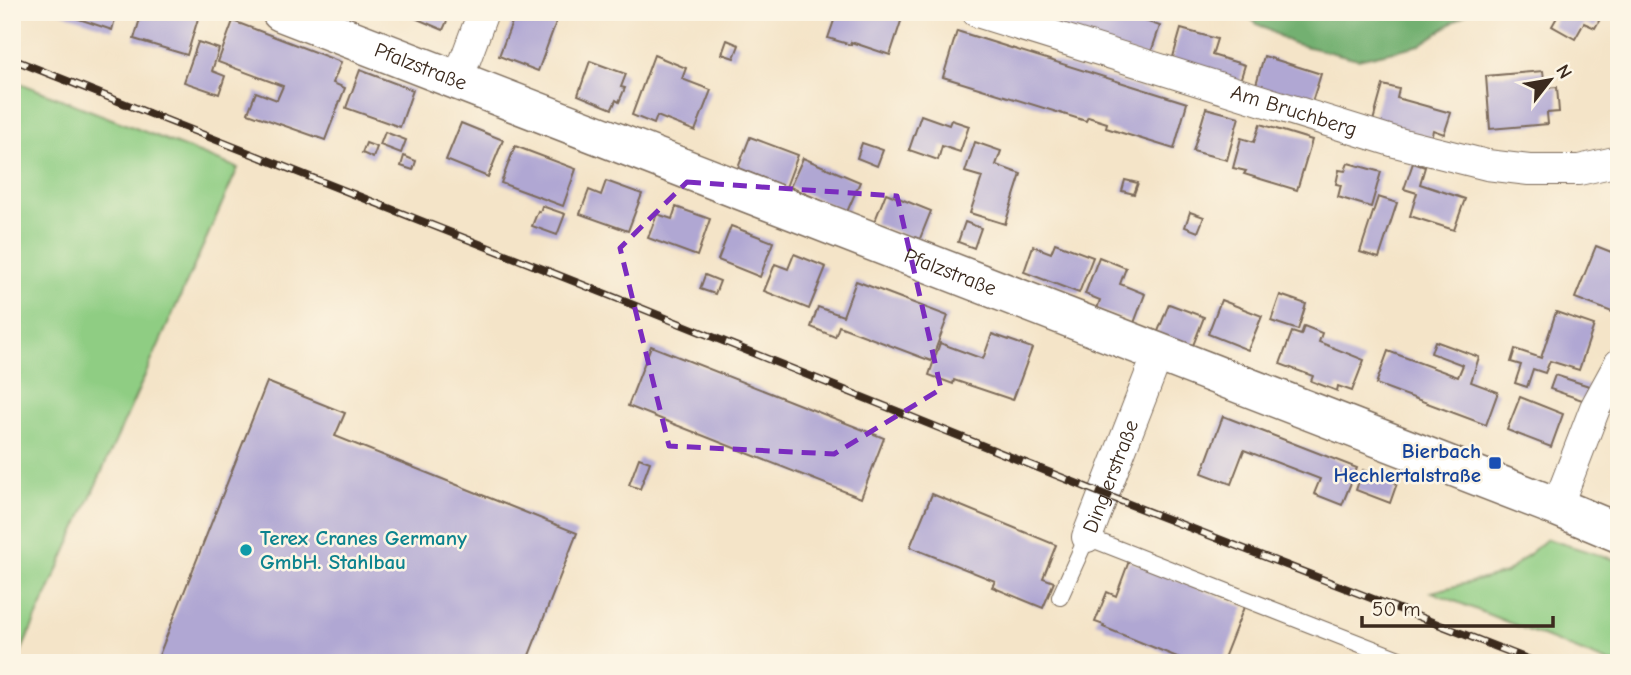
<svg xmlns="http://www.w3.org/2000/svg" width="1631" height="675" font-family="'Comic Neue',sans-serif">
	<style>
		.green { fill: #8fcd83; stroke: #657c50; stroke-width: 2 }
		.forest { fill: #73b071; stroke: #576d48; stroke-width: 2 }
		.building { fill: #b0a7d3 }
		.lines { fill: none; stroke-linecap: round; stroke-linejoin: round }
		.service-casing { stroke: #7c6b5a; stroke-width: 18 }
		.minor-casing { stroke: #7c6b5a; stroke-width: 32 }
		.secondary-casing { stroke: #7c6b5a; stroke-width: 41 }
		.service { stroke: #fff; stroke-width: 16 }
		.minor { stroke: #fff; stroke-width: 30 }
		.secondary { stroke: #fff; stroke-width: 38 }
		.rail-casing { stroke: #3b2a1e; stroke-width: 8 }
		.rail { stroke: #fcf5e5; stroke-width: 5; stroke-dasharray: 16; stroke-linecap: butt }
		.marked { fill: none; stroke: #7b2cbf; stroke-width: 5; stroke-dasharray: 14 9; stroke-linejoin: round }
		.transit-dot { fill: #1a4fb4; stroke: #fcf5e5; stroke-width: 2.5 }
		.culture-dot { fill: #0f9aa8; stroke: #fcf5e5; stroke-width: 2.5 }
		.labels { text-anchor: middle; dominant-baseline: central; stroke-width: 5; stroke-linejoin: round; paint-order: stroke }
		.street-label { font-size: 21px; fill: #3b2a1e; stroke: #fcf5e5 }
		.transit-label { font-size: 21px; font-weight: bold; fill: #164399; stroke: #fcf5e5; text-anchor: end }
		.culture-label { font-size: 21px; font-weight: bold; fill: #0d838f; stroke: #fcf5e5; text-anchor: start }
	</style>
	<rect width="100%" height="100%" fill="#fcf5e5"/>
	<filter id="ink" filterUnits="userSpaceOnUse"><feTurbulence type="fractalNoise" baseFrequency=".0143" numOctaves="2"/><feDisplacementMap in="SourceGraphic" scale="14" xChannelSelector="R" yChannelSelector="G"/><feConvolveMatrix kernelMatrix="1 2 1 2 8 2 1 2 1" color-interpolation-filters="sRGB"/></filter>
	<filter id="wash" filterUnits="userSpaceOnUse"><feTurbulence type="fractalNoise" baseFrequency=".00686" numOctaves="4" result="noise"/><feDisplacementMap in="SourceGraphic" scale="28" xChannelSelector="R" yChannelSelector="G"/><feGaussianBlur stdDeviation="1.57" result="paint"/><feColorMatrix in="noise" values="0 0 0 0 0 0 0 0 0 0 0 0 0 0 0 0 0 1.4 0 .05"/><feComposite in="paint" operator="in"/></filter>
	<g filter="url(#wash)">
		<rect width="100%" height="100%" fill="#f4e4c8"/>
		<!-- green -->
		<g class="green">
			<polygon points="12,80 238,168 16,663 12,663"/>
			<polygon points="1547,539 1619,561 1619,663 1610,663 1432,592 1506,573"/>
		</g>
		<!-- forest -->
		<polygon class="forest" points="1243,12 1468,12 1420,45 1358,59 1292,43 1257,24"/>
		<g id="blocks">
			<!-- building -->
			<g class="building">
				<polygon points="58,12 117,12 112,30"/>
				<polygon points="142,12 200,12 187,55 134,39"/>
				<polygon points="401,12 451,12 443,30"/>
				<polygon points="516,12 529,12 556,22 538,71 499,56"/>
				<polygon points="837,12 895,12 903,15 890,55 851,42 851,45 828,38"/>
				<polygon points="1051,12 1119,12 1160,26 1149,58 1047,25"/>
				<polygon points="1560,12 1604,12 1595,28 1584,23 1575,39 1552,26"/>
				<polygon points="233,21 341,62 333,83 345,88 325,140 248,113 256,92 277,100 283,86 218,62"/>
				<polygon points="1181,29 1217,39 1212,55 1245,65 1239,84 1171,64"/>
				<polygon points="957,31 1187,103 1174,149 1106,128 1107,123 1088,117 1086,121 943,77"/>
				<polygon points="727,40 739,45 734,58 722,54"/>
				<polygon points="198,42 219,49 212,71 225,76 219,94 184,82"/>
				<polygon points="654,55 686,68 682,79 711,90 695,131 657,116 654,124 632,115"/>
				<polygon points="1264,56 1321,74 1311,105 1255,88"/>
				<polygon points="590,61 626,74 621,87 625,88 619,102 616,100 612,109 578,95"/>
				<polygon points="360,70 413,90 400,127 346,108"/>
				<polygon points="1543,71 1545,88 1557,87 1559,112 1547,113 1548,124 1490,129 1486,76"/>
				<polygon points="1383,85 1399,89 1397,98 1451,113 1444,134 1433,130 1431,138 1373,121"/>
				<polygon points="1206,108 1239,117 1227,160 1193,151"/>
				<polygon points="921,115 949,125 951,120 969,126 960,152 942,146 938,160 909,150"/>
				<polygon points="461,123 503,140 488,177 446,160"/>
				<polygon points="1260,124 1312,140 1297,190 1244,174 1246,171 1233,168 1241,138 1254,142"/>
				<polygon points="385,132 406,140 401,153 380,145"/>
				<polygon points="750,137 798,155 786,187 738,168"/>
				<polygon points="975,142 1001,151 996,165 1021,174 1005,224 970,213 982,177 965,172"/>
				<polygon points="366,143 377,147 373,158 362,153"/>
				<polygon points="862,143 883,150 877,166 857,158"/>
				<polygon points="515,146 576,169 563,206 501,183"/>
				<polygon points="404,156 416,161 413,170 401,166"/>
				<polygon points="803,158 860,182 847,212 790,187"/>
				<polygon points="1348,163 1381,172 1371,207 1338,197 1341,185 1336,184 1339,170 1345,171"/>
				<polygon points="1413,163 1425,167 1420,184 1465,199 1454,230 1410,216 1417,193 1404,189"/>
				<polygon points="1125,180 1138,183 1134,194 1122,191"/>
				<polygon points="606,181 642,194 628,231 580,214 589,190 601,195"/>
				<polygon points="886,193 931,211 919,241 874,223"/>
				<polygon points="1378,197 1397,203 1379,258 1360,252"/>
				<polygon points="542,206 565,214 557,235 532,226 538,211 540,212"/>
				<polygon points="676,207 710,219 697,256 648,238 657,214 672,219"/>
				<polygon points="1190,212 1204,217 1198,232 1185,227"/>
				<polygon points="965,222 981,228 974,248 958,242"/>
				<polygon points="731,226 773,242 760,277 718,260"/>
				<polygon points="1055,243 1093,257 1079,293 1024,272 1033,246 1051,253"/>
				<polygon points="1596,246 1619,255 1619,295 1612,312 1575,298"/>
				<polygon points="794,254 826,267 809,309 764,291 775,264 788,269"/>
				<polygon points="1099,257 1126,268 1120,284 1145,294 1134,323 1097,309 1100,300 1085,294"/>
				<polygon points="705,275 720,281 715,294 700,289"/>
				<polygon points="856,281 948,316 931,361 839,326 835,337 811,327 818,307 843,316"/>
				<polygon points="1280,295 1306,304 1298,330 1271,321"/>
				<polygon points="1221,300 1262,316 1248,350 1208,334"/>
				<polygon points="1169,304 1204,317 1192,348 1157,334"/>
				<polygon points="1556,312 1594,325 1579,370 1550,361 1545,373 1533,369 1527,387 1515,383 1521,365 1511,362 1515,349 1541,358"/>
				<polygon points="1304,326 1322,333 1319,342 1364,360 1352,391 1338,386 1337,391 1311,381 1313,376 1280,364 1292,332 1301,335"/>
				<polygon points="992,334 1032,348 1013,400 954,380 953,384 929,375 940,343 983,359"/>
				<polygon points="1435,341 1479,357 1471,382 1498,392 1486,425 1376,384 1388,351 1458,377 1463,365 1431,353"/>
				<polygon points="651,346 884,438 861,498 628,406"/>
				<polygon points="1555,375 1589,386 1585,401 1550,389"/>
				<polygon points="267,382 345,413 335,436 577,533 526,663 156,663"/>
				<polygon points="1520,397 1563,414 1551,447 1507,430"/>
				<polygon points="1223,416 1357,468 1342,505 1314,494 1320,479 1244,450 1231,484 1202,473"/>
				<polygon points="639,458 650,462 640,489 629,485"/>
				<polygon points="1363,470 1397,483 1390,503 1356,490"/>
				<polygon points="932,494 1056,545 1043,578 1054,582 1043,608 992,587 995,581 910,547"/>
				<polygon points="1129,561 1244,607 1222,663 1192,663 1103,627 1104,625 1095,622 1107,592 1116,596"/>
			</g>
		</g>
	</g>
	<g filter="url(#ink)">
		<use href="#blocks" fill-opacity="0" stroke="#7c6b5a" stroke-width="2"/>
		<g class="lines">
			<!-- service casing -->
			<g class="service-casing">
				<polyline id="service" points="1060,597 1087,537 1409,663"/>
			</g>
			<!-- minor casing -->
			<g class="minor-casing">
				<g id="minor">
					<path id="s1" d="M977 12 1395 142 1487 165 1529 170H1579L1619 161"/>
					<polyline points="457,82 483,12"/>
					<polyline points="1557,507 1595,408 1619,364"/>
					<path id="s2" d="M1087 537 1158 354"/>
				</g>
			</g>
			<!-- secondary casing -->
			<g class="secondary-casing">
				<g id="secondary">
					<path id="s3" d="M281 12 1557 507 1619 533"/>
				</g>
			</g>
			<!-- service -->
			<use href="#service" class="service"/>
			<!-- minor -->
			<use href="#minor" class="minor"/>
			<!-- secondary -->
			<use href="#secondary" class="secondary"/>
			<!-- rail casing -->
			<g class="rail-casing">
				<polyline id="rail" points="12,59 606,294 1103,494 1538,663"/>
			</g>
			<!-- rail -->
			<use href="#rail" class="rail"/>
		</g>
	</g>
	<!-- marked area -->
	<path class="marked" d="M687 182 897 196 941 389 834 454 669 446 620 248Z"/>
	<!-- markers -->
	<rect class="transit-dot" x="1488" y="456" width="14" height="14" rx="3.5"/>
	<circle class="culture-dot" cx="246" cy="550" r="7"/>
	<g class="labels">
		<!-- street labels -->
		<g class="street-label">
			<text stroke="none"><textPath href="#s3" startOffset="150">Pfalzstraße</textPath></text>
			<text stroke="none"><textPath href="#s1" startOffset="332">Am Bruchberg</textPath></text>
			<text stroke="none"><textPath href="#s3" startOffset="718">Pfalzstraße</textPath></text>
			<text stroke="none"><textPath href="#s2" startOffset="65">Dinglerstraße</textPath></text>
		</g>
		<!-- transit labels -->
		<g class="transit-label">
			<text x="1481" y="451">Bierbach<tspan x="1481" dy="24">Hechlertalstraße</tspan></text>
		</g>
		<!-- culture labels -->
		<g class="culture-label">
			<text x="260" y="538">Terex Cranes Germany<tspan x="260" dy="24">GmbH. Stahlbau</tspan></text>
		</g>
	</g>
	<!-- margin -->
	<rect width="1631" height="675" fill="none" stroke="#fcf5e5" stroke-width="42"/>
	<!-- north arrow -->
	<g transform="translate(1550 80) rotate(59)" stroke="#fcf5e5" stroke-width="5" paint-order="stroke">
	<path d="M0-5L12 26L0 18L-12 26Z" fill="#3b2a1e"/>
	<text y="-10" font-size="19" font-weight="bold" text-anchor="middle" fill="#3b2a1e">N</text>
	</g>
	<!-- scale -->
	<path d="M1362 616v10h191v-10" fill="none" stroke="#3b2a1e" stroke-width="3.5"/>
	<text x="1372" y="616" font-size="21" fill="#3b2a1e" stroke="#fcf5e5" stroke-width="5" paint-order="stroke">50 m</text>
</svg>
